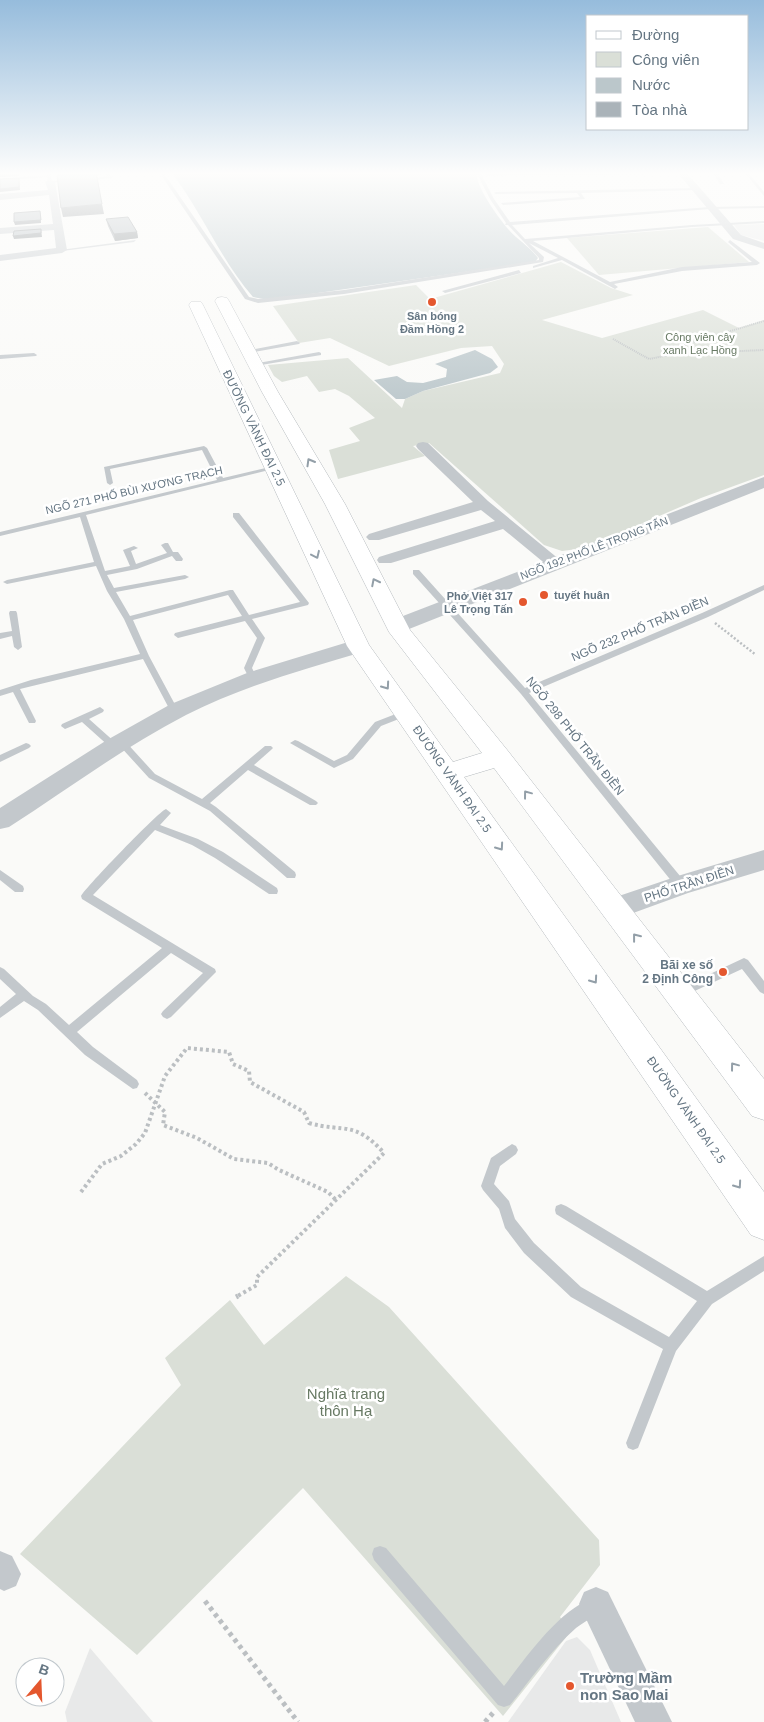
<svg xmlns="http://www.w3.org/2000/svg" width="764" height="1722" font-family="Arial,sans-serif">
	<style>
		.built { fill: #e8e9e9 }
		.green { fill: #dadfd7 }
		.water { fill: #bbc7cb }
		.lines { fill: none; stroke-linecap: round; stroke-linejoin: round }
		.primary-casing { stroke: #b5babe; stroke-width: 1 }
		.path-far3 { stroke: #bbbfc2; stroke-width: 2; stroke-dasharray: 1 1; stroke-linecap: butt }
		.path-far2 { stroke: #bbbfc2; stroke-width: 2.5; stroke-dasharray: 2 2; stroke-linecap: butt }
		.path-far1 { stroke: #bbbfc2; stroke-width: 4; stroke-dasharray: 3 3; stroke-linecap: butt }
		.path { stroke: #bbbfc2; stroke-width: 5; stroke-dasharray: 4 4; stroke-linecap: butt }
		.service { fill: #c3c8cc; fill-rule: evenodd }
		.minor { fill: #c3c8cc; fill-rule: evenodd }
		.tertiary { fill: #c3c8cc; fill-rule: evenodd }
		.primary { fill: #fff; fill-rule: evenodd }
		.wall { fill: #929a9f }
		.shaded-wall { fill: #777d82 }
		.building { fill: #aab3b9; stroke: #777d82 }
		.oneway { stroke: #939fa8 }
		.poi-dot { fill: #e4572e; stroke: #fff; stroke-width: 2 }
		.labels { text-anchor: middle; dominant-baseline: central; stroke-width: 5; stroke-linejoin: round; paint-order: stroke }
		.far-poi-label { font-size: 11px; font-weight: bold; fill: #657683; stroke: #fff }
		.far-park-label { font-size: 11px; fill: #687a64; stroke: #fff }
		.far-street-label { font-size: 11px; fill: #657683; stroke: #fff }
		.street-label { font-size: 12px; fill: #657683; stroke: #fff }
		.poi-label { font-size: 12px; font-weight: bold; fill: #657683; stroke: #fff; text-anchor: end }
		.near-park-label { font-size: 15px; fill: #687a64; stroke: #fff }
		.near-poi-label { font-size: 15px; font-weight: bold; fill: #657683; stroke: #fff; text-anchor: start }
	</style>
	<rect width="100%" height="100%" fill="#fafaf8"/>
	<!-- built -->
	<g class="built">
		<polygon points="764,224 764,241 741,235 734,225"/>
		<polygon points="577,1637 590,1650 621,1722 508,1722 566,1641"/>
		<polygon points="90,1648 153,1722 67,1722 65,1712"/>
	</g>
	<!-- green -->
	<g class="green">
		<polygon points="708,227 749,262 599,275 567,238"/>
		<polygon points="561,262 611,288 633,295 542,320 602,338 703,310 739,328 764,320 764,475 701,498 585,548 562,551 544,545 429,443 413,446 425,456 338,479 329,450 360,441 349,428 375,418 349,396 335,389 319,392 307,376 282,382 274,376 268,365 348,358 402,408 405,399 423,391 500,373 504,364 492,346 461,348 389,366 330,338 299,343 273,306 416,285 430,299"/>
		<polygon points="346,1276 389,1307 599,1540 600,1565 560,1617 571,1631 503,1716 303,1488 137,1655 20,1554 181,1385 165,1358 230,1300 264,1345"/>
	</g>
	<!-- water -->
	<g class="water">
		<path d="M171 172H477C474 185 500 220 509 230 518 240 530 247 538 258L535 262 269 300 253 297C220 259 202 212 171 172Z"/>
		<polygon points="475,350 492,359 498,367 490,373 423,391 405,399 396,399 374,380 397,376 407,382 423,383 446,377 447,369 435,364"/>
	</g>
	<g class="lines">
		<!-- primary casing -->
		<g class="primary-casing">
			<polygon id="primary" points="222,297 227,298 229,301 278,392 345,504 410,630 508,751 764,1079 764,1120 752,1116 494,768 464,777 764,1192 764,1240 751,1235 347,646 189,305 191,302 201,302 203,305 369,645 453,762 482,753 389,632 325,504 262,392 215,301 217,298"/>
		</g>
		<!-- path-far3 -->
		<g class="path-far3">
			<polyline points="613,339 649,359 674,354"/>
			<polyline points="667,350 764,321"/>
			<polyline points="667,351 674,354 764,350"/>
		</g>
		<!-- path-far2 -->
		<polyline class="path-far2" points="715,623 756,655"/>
		<!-- path-far1 -->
		<g class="path-far1">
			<polyline points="145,1093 165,1112 163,1125 197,1138 234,1159 268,1163 279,1170 328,1192 336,1200"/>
			<path d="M81 1192 102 1164 121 1156 136 1144 145 1133 165 1076 187 1048 229 1052 233 1064 249 1071 250 1082 304 1112 309 1123C345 1133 354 1120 384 1153L257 1277V1285L236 1297"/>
		</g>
		<!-- path -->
		<g class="path">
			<polyline points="236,1297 238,1296"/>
			<polyline points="205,1601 298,1722"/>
			<polyline points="485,1722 493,1713"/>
		</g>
		<!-- service -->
		<g class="service">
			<polygon points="50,172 54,172 51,176 52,181 69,180 71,181 50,183 48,182 47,177 0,181 0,179 48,175"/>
			<polygon points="105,172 109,172 112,178 84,181 82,180 107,176"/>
			<polygon points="159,172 163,172 249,297 258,299 344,290 539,260 539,258 508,225 505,225 506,223 490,199 477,174 478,172 482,172 481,174 494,199 510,222 710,207 764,206 764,208 710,209 512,225 525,239 692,225 764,221 764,223 692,227 533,241 610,282 682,267 752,262 728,242 730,240 760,263 757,265 682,271 614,284 618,287 615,289 562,260 533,268 533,266 558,258 529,243 544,257 543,262 344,294 258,303 245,299"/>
			<polygon points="633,172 683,173 681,174 487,176 485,175 487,174"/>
			<polygon points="713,172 717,172 724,184 720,184"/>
			<polygon points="744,172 748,172 764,192 764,196"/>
			<polygon points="695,188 697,190 581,193 585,199 503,205 501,203 580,197 577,193 496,194 494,193 496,192"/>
			<polygon points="136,240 134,242 62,251 60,250"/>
			<polygon points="519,270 521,273 445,293 442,291"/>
			<polygon points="297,341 300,343 299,344 248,353 245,351"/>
			<polygon points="319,352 321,353 321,355 255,366 252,364"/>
			<polygon points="34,353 37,355 36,356 0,359 0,355"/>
			<polygon points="204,446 207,448 223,478 274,466 277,468 86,515 105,571 130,566 123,550 134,546 138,548 131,551 136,564 167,553 161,545 165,543 168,543 173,552 178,552 183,559 182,561 176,561 172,556 137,569 107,575 114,588 185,575 189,577 185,579 116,592 130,616 230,590 233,590 249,615 300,602 233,517 233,513 239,513 309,603 308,605 252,619 265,638 252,668 257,678 253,681 250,680 244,668 257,638 245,621 178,638 174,635 175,633 242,616 228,595 133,620 149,656 179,712 178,714 172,714 143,659 20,689 36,721 35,723 29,723 13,692 0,696 0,690 31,680 140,654 124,619 107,591 96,566 7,584 3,582 7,580 94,562 80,517 0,536 0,532 217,480 202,450 110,469 113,483 110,485 107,483 104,467"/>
			<polygon points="413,570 419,570 525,688 702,613 764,585 764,590 708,617 529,693 685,882 686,885 685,888 677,888 521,694 413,574"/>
			<polygon points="10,611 16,611 17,613 22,647 18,650 14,647 12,636 0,639 0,633 12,631 9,613"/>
			<polygon points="100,707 104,710 103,712 89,719 117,744 119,746 117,748 111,748 82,722 65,729 61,726 62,724"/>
			<polygon points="406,710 409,711 410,713 409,715 381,726 353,759 334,768 290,743 295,740 298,741 334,761 347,755 375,722"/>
			<polygon points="121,739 124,740 155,774 202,799 265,746 271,746 273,748 271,750 254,765 316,801 318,803 316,805 310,805 248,770 210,803 216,807 295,872 296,875 295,878 287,878 210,811 149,778 118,744 116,742"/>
			<polygon points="26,743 29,744 31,746 29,748 0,762 0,755"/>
			<path d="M166 809 171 813 160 825 198 839 223 852 277 888 278 891 277 894H269L215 858 192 845 155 830 93 895 215 969 216 972 171 1017 167 1019 163 1017 161 1014 163 1011 203 973 171 953 77 1032 93 1047 137 1080 139 1084 137 1088 133 1089 85 1055 38 1010 24 1001 0 1018V1007L16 994 0 979V967L4 969 33 996 46 1004 69 1025 162 948 82 899 81 896C87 886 158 812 166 809Z"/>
			<polygon points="0,870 23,886 24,889 23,892 15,892 0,880"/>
			<polygon points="744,958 748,960 764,981 764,994 760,992 742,969 686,995 682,997 678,995 676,992 678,989"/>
			<polygon points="512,1144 516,1146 518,1150 516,1154 500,1166 494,1184 509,1201 515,1219 534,1243 581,1287 669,1337 697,1301 556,1214 555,1210 556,1206 561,1204 566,1206 707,1291 764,1256 764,1271 712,1304 676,1351 638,1448 633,1450 628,1448 626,1443 663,1349 571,1297 524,1253 505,1228 499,1209 483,1190 481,1186 491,1158"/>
			<path d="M380 1546 386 1548 504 1686C528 1655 557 1612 594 1597L600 1599 602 1605C598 1616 585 1621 576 1628 551 1650 531 1679 510 1705L504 1707 498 1705 374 1560 372 1554 374 1548Z"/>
		</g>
		<!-- minor -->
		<g class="minor">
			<polygon points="677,172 686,172 741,235 764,243 764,249 733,239"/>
			<polygon points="50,179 55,182 67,250 62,253 0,261 0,255 56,248 54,230 0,234 0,228 53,224 49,195 0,200 0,194 48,190 45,182"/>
			<polygon points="423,442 428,443 488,501 560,560 562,563 560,566 548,566 503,529 391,563 379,563 377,560 379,557 495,521 481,510 379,540 369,540 366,537 369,534 473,502 418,449 416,446 418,443"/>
			<polygon points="0,1551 12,1556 21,1574 16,1586 4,1591 0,1589"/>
			<polygon points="596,1587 608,1592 672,1722 635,1722 579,1604 584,1592"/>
		</g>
		<!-- tertiary -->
		<g class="tertiary">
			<polygon points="764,477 764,488 404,631 397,633 390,631 386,626 390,621"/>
			<path d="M358 639 366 641 369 646 366 651C305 669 243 686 186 715 124 747 68 789 9 827L0 829V808L107 740 171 704 247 673Z"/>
			<polygon points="764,850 764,870 688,893 614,920 604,917 600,909 604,901 681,875"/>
		</g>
		<!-- primary -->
		<use href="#primary" class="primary"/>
	</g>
	<!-- wall -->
	<polygon class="wall" points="106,219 137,232 138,238 115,241 108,226"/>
	<!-- shaded-wall -->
	<g class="shaded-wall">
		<polygon points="19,172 19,176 0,177 0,174"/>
		<polygon points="63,172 102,172 102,175 58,179 57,173"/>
		<polygon points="19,178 20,190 0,192 0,189"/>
		<polygon points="102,204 104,214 63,217 61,208"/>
		<polygon points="40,211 41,223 15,225 14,222"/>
		<polygon points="41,229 42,237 14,239 13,236"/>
		<polygon points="137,232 138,238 115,241 114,234"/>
	</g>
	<!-- building -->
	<g class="building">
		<polygon points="0,172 17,172 0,174"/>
		<polygon points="81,172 96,172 102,204 61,208 57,175"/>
		<polygon points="19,178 19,187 0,189 0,179"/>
		<polygon points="40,211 41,220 14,222 14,213"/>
		<polygon points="128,217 137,232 114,234 106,219"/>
		<polygon points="41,229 41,233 13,236 14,231"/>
	</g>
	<!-- one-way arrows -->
	<defs><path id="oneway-chevron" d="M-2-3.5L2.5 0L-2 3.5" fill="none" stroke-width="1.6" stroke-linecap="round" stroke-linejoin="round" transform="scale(1.25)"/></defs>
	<g class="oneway">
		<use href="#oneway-chevron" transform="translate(310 462) rotate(-120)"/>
		<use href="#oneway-chevron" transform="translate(316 555) rotate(65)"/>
		<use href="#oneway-chevron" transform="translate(375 582) rotate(-117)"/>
		<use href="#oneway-chevron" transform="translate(386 686) rotate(55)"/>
		<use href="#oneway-chevron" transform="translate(527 794) rotate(-127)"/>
		<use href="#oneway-chevron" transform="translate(500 847) rotate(55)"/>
		<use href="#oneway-chevron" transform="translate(636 937) rotate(-128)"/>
		<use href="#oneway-chevron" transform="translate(594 980) rotate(55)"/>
		<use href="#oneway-chevron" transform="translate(734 1066) rotate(-127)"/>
		<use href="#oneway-chevron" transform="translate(738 1185) rotate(55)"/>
	</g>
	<!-- sky -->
	<linearGradient id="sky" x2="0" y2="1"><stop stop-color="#96bcdc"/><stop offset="0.42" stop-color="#fdfdfc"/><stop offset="1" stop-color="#fdfdfc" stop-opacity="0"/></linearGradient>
	<rect width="764" height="413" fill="url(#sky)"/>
	<!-- markers -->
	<g class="poi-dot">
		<circle cx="432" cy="302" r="5"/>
		<circle cx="544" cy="595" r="5"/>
		<circle cx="523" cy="602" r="5"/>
		<circle cx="723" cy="972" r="5"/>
		<circle cx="570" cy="1686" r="5"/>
	</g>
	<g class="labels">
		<!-- far-poi labels -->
		<g class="far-poi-label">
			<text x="432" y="316">Sân bóng<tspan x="432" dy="13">Đầm Hồng 2</tspan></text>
			<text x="554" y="595" text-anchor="start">tuyết huân</text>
			<text x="513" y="596" text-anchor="end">Phở Việt 317<tspan x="513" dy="13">Lê Trọng Tấn</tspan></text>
		</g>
		<!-- far-park labels -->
		<g class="far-park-label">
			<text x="700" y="337">Công viên cây<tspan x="700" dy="13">xanh Lạc Hồng</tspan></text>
		</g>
		<!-- far-street labels -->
		<g class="far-street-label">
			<text transform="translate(134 490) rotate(-13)">NGÕ 271 PHỐ BÙI XƯƠNG TRẠCH</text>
			<text transform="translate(594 548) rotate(-21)">NGÕ 192 PHỐ LÊ TRỌNG TẤN</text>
		</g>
		<!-- street labels -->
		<g class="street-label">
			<text transform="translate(254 428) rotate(64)">ĐƯỜNG VÀNH ĐAI 2.5</text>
			<text transform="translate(640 629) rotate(-23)">NGÕ 232 PHỐ TRẦN ĐIỀN</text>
			<text transform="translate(575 736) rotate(51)">NGÕ 298 PHỐ TRẦN ĐIỀN</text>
			<text transform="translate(452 779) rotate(55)">ĐƯỜNG VÀNH ĐAI 2.5</text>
			<text transform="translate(689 884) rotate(-18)">PHỐ TRẦN ĐIỀN</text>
			<text transform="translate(686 1110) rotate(55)">ĐƯỜNG VÀNH ĐAI 2.5</text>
		</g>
		<!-- poi labels -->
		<g class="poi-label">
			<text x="713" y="965">Bãi xe số<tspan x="713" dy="14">2 Định Công</tspan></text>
		</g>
		<!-- near-park labels -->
		<g class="near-park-label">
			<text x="346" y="1393">Nghĩa trang<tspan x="346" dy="17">thôn Hạ</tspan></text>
		</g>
		<!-- near-poi labels -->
		<g class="near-poi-label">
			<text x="580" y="1677">Trường Mầm<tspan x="580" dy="17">non Sao Mai</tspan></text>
		</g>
	</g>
	<!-- legend -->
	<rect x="586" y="15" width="162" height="115" fill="#ffffff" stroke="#c1c8cd"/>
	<rect x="596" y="31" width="25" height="8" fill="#ffffff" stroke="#c1c8cd"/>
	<text x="632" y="40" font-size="15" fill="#657683">Đường</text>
	<rect x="596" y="52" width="25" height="15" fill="#dadfd7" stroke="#c1c8cd"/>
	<text x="632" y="65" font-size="15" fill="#657683">Công viên</text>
	<rect x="596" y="78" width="25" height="15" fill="#bbc7cb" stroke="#c1c8cd"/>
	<text x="632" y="90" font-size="15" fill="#657683">Nước</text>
	<rect x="596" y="102" width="25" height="15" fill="#aab3b9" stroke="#c1c8cd"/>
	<text x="632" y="115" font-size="15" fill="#657683">Tòa nhà</text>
	<!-- north arrow -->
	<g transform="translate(40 1682) rotate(19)"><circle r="24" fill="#ffffff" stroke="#c1c8cd"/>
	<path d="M0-4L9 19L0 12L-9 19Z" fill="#e4572e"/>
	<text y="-8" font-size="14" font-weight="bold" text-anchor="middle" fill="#657683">B</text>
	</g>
</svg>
